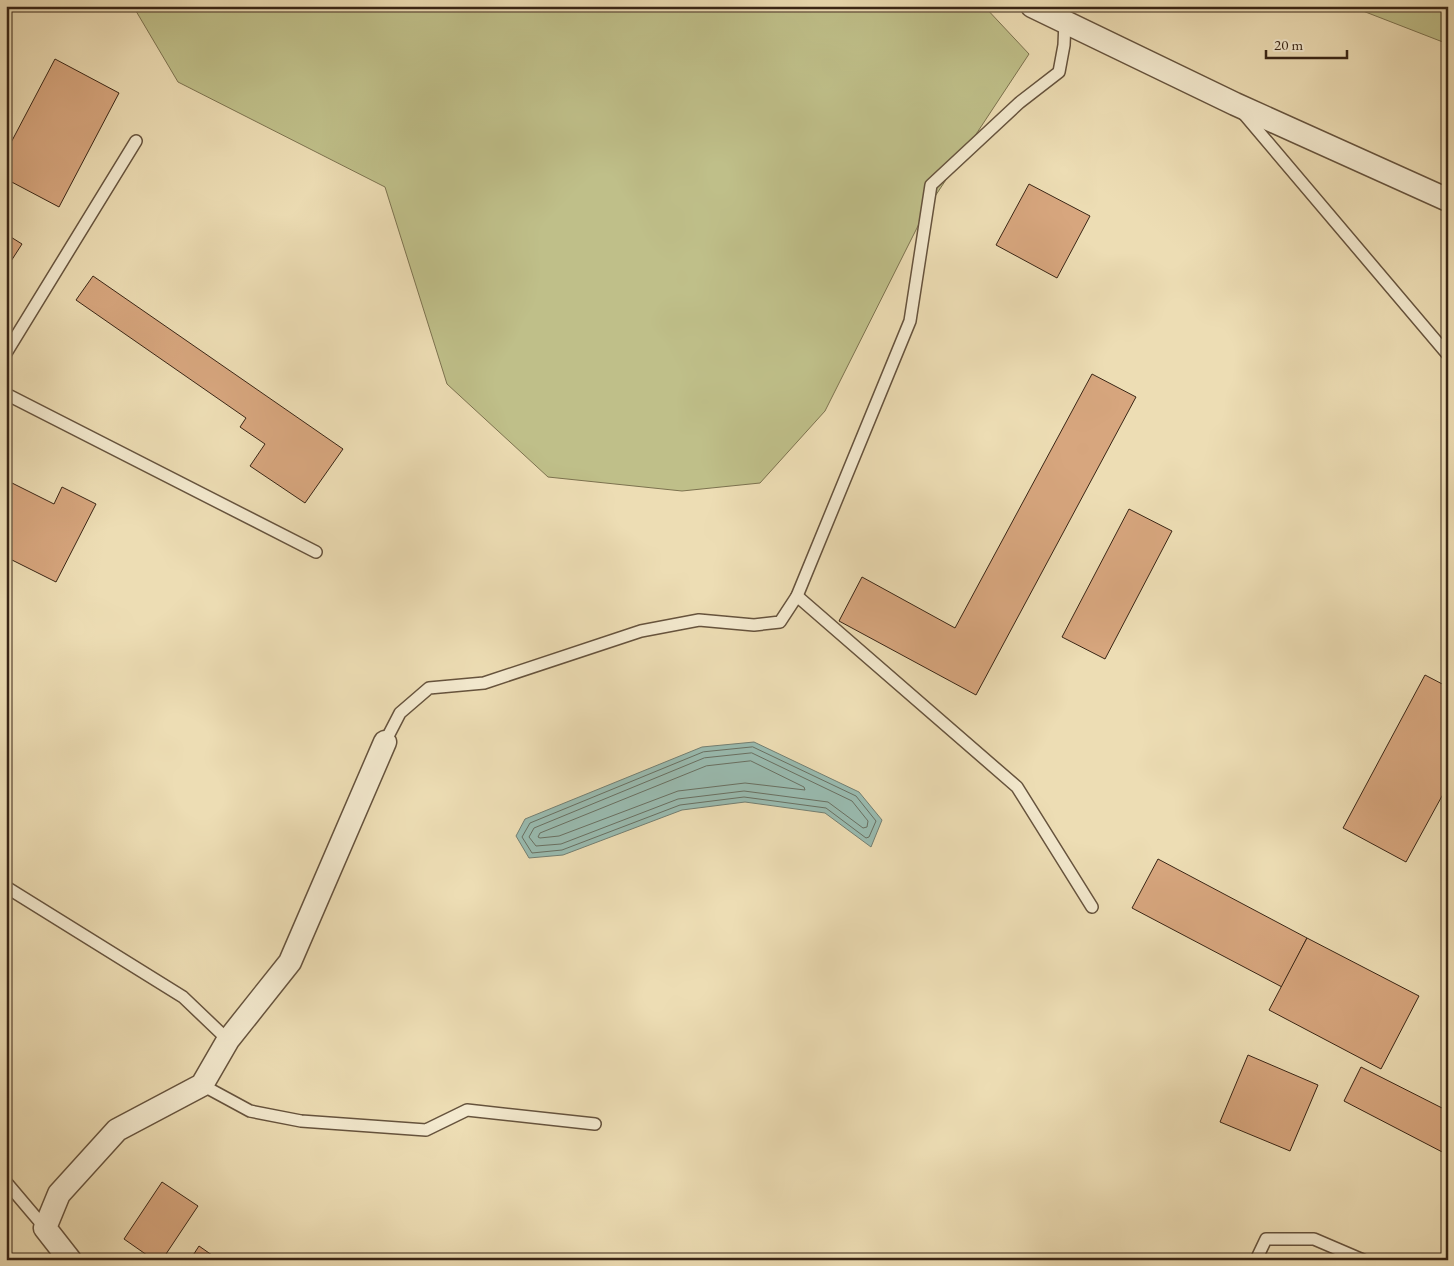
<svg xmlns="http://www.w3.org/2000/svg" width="1454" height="1266" font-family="'EB Garamond',serif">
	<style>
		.green { fill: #bfbf89; stroke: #7c724f }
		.water { fill: #99bbb0; stroke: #737f72 }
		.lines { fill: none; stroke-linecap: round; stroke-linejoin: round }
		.shore { stroke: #697062; stroke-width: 1 }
		.building { fill: #d7a67e; stroke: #392515 }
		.lane-casing { stroke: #66533d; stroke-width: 14 }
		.street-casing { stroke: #66533d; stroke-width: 25 }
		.lane { stroke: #f3e9ce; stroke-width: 11 }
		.street { stroke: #f3e9ce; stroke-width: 22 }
	</style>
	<rect width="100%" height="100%" fill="#edddb4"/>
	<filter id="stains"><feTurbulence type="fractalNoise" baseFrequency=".004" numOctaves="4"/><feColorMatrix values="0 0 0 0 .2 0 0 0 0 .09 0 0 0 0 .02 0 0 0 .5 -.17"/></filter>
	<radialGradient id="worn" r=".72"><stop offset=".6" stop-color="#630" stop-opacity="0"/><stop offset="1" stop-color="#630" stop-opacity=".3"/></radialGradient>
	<!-- green -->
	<g class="green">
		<polygon points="133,6 984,6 1029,54 926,210 825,411 760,483 682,491 548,477 447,384 385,187 178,82"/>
		<polygon points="1350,6 1448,6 1448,44"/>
	</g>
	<!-- water -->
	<polygon class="water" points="754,742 859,792 882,820 871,847 825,813 745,802 682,810 563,855 529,858 516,836 525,819 702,747"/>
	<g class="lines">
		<!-- shore -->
		<g class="shore">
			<polygon points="753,747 856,796 876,821 869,837 866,838 826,808 744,797 680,805 562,850 532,853 522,837 530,823 703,752"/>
			<polygon points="752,753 852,801 868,821 867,827 863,828 828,802 744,791 678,799 561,844 536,846 529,837 534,828 704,758"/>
			<polygon points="751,761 804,787 805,790 745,783 678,791 559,836 540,838 538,837 540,833 706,766"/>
		</g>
	</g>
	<!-- building -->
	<g class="building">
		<polygon points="55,59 119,93 59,207 6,179 6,152"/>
		<polygon points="1029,184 1090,216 1057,278 996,245"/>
		<polygon points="6,234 22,244 6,269"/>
		<polygon points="93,276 343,449 305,503 250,466 265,444 240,427 246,418 76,300"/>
		<polygon points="1092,374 1136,397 976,695 839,621 862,577 955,628"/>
		<polygon points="6,480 54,504 62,487 96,504 56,582 6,557"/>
		<polygon points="1129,509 1172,531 1105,659 1062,637"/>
		<polygon points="1425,675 1448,687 1448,785 1406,862 1343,828"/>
		<polygon points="1158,859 1307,938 1282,987 1132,908"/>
		<polygon points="1307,938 1419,996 1381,1069 1269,1010"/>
		<polygon points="1248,1055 1318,1085 1290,1151 1220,1122"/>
		<polygon points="1361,1067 1448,1111 1448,1155 1344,1101"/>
		<polygon points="162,1182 198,1206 162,1260 154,1260 124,1239"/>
		<polygon points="199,1246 219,1260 190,1260"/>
	</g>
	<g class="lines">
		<!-- lane casing -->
		<g class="lane-casing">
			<g id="lane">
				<polyline points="1243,113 1448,355"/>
				<polyline points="6,353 136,141"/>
				<polyline points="6,394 316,552"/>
				<polyline points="797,596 1017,787 1092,907"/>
				<polyline points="385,742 400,713 429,688 484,683 641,631 699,620 754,625 780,622 797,596 910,321 931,185 1019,103 1059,72 1064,45 1065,21"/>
				<polyline points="6,887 183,997 228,1040"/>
				<polyline points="202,1085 250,1111 301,1121 426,1130 467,1110 595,1124"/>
				<polyline points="6,1182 45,1228"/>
				<polyline points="1256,1260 1266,1239 1314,1239 1363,1260"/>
			</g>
		</g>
		<!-- street casing -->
		<g class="street-casing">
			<g id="street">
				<polyline points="1032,6 1235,104 1448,200"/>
				<polyline points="70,1260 45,1228 59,1194 117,1130 202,1085 228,1040 290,962 385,742"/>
			</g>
		</g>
		<!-- lane -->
		<use href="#lane" class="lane"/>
		<!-- street -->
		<use href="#street" class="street"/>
	</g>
	<!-- margin -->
	<rect width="1454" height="1266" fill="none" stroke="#edddb4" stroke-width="25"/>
	<rect x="8" y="8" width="1439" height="1251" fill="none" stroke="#392515" stroke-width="2.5"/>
	<rect x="12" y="12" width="1429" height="1241" fill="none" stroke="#392515"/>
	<!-- scale -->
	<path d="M1266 50v8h81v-8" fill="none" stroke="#392515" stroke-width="2.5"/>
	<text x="1274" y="50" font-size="15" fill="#392515" stroke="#f3e9ce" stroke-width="4" paint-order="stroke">20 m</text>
	<rect width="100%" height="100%" filter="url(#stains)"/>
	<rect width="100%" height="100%" fill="url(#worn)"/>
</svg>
